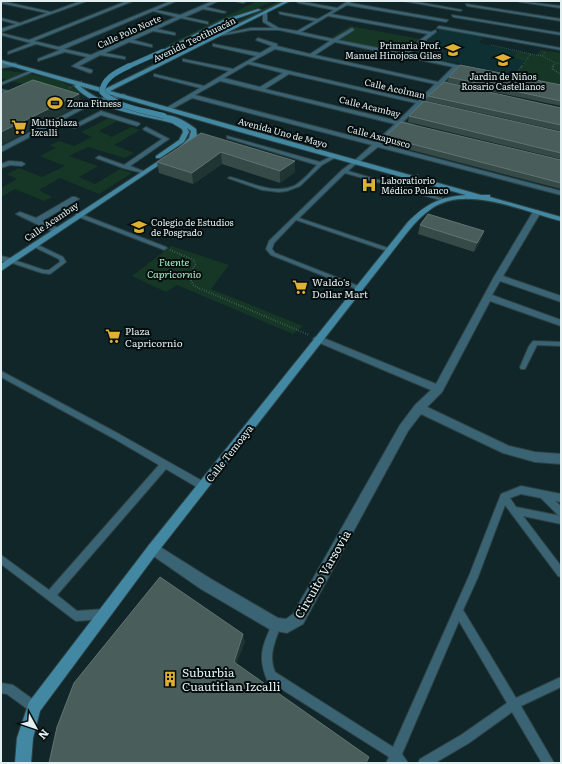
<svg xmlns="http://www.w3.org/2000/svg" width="562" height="764" font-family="Literata,serif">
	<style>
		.built { fill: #0e3033 }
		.green { fill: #163725 }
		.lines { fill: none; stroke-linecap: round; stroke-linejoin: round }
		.lane-casing { stroke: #2e4244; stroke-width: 2 }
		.street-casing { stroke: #2e4244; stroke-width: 2 }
		.secondary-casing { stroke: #2e4244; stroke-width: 2 }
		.path-far2 { stroke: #617476; stroke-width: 1; stroke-dasharray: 0.5 1.5; stroke-linecap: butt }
		.path-far1 { stroke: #617476; stroke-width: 1.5; stroke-dasharray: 0.5 1.5; stroke-linecap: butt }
		.path { stroke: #617476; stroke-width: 2; stroke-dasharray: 0.5 2; stroke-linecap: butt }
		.lane { fill: #3a6374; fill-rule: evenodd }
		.street { fill: #3a6374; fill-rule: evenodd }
		.secondary { fill: #4388a3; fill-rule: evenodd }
		.secondary-bridge-far1-casing { stroke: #2e4244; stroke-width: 5.5; stroke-linecap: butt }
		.secondary-bridge-casing { stroke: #2e4244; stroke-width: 6; stroke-linecap: butt }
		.path-bridge-far1 { stroke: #617476; stroke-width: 1.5; stroke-dasharray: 0.5 1.5; stroke-linecap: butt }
		.path-bridge { stroke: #617476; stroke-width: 2; stroke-dasharray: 0.5 2; stroke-linecap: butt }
		.secondary-bridge-far1 { stroke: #4388a3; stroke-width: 4.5 }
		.secondary-bridge { stroke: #4388a3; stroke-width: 5.5 }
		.wall { fill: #364b48 }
		.shaded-wall { fill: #1f3533 }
		.building { fill: #495d5a; stroke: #617472 }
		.labels { text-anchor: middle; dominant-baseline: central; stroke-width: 4; stroke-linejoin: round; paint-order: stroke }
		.far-street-label { font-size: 9px; fill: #e3f0f2; stroke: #050d0e }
		.far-poi-label { font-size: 9px; fill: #e3f0f2; stroke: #050d0e; text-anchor: start }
		.park-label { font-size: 10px; font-style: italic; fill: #abf0c6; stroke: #050d0e }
		.poi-label { font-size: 10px; fill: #e3f0f2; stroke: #050d0e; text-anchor: start }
		.street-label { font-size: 10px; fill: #e3f0f2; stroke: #050d0e }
		.near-street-label { font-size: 12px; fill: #e3f0f2; stroke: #050d0e }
		.near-poi-label { font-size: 12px; fill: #e3f0f2; stroke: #050d0e; text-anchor: start }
	</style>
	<rect width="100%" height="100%" fill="#102628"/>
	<!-- built -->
	<polygon class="built" points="440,29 484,37 479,43 531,54 515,75 412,54"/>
	<!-- green -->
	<g class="green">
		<polygon points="257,1 275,1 221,22 170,46 167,45"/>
		<polygon points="279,1 287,1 148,69 144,68"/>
		<polygon points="350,26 420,39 403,53 331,38"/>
		<polygon points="541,50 561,53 561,85 515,75 526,61 512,58 518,51 536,55"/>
		<path d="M1 70C18 72 75 79 81 96L72 98 1 78Z"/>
		<polygon points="109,118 117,121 99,131 112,137 131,127 140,130 114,145 134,153 125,158 88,147 69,156 98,166 79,177 95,184 120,169 132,173 99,194 60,178 39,190 52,197 44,201 15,189 1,197 1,188 17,179 7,174 19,168 42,177 65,166 40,156 56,148 50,145 59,141 74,146 92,137 81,132"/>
		<polygon points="171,246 229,265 211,289 303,326 293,334 177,285 166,292 132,276"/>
	</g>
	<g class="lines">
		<!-- lane casing -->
		<g class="lane-casing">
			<g id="lane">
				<polygon points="32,70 35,71 1,85 1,83"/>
				<polygon points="1,89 16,93 17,94 15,95 1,91"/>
				<path d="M227 136 320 162 334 155 338 156 322 165 300 186 287 191 279 192 262 190 228 178 230 177C250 182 273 195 294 186 303 181 310 172 317 165L227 138Z"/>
				<polygon points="354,161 358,162 348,171 444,199 440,200 345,173 299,218 391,249 391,251 387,251 296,220 274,243 272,249 275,253 361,287 362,288 359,290 271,255 266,249 269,241 342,170"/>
				<polygon points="78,213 166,247 167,248 164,250 162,249 76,216 75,215"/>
				<polygon points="34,243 63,257 66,262 50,274 42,273 9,262 9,260 11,259 44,270 49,270 60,262 59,259 32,246 31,245"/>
				<polygon points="533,341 561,342 561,346 537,345 525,369 521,369 520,367 529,346"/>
				<polygon points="1,371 119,434 206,483 207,486 206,489 203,490 200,489 166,469 57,595 77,611 104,609 107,611 109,614 107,617 104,619 76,621 73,619 1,564 1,555 49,590 159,465 113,438 1,377"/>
				<path d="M521 486 561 494V502L555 501 561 506V516L558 515 541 498 521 494 510 498 516 507 561 516V524L523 516 561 566V577L558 576 505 505 478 577 463 610 516 698 561 677V687L521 706 554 763H542L512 712 469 743 435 763H418L420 759 461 735 507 703 459 621 402 754 408 763H386L389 757 267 680C257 655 263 645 273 622L276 620 279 622 281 625C275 641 268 656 275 672L393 747 469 576 501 494Z"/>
				<polygon points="1,683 13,685 38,703 39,707 38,711 34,712 30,711 7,694 1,693"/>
			</g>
		</g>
		<!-- street casing -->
		<g class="street-casing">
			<g id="street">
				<polygon points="1,1 51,12 81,1 87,1 1,32 1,29 16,24 1,20 1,18 20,23 47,13 1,3"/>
				<path d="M127 1H133L34 41 59 47 171 1H176L156 10 180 15 213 1H218L206 7 226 12 224 13 203 9 185 17 208 22V24L181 18 157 29 175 33V35L153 31 133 40 152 45V47L129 42 105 53 125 57V59L100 55 79 66 92 70V72L90 73 72 66 87 57 65 52 38 61V59L60 50 36 44 8 54V52L31 43 1 35V33L29 40ZM153 11 176 17 91 55 64 49Z"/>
				<polygon points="235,1 244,1 245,2 243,3"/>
				<path d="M298 1 337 8 348 1H353L350 3 448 20 446 22 347 5 331 14 431 32 436 30V32L408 54 474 69 471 71 458 68 443 83 456 86V88L440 85 424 102 437 105V107L421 104 403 122 414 125V127L400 125 381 144 561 191V195L378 147 358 163H354V161L372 145 192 98 170 110H166V108L200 88 154 76V74L204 86 229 71 183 61V59L233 69 256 56 213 46V44L260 53 272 46 256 40 258 38 277 44V46L310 54 330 41 279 30H251L219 36 217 35 251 28H273L263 22V13L265 12 267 13V21L279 28 297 31 315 21 280 14 279 12 318 19 334 10 299 3 297 2ZM328 16 428 34 403 53 338 40 354 30 352 28 333 39 301 32ZM335 42 453 67 438 82 315 55ZM275 49 435 84 418 101 251 62ZM248 64 283 73 260 87 224 78ZM289 74 416 103 398 121 265 89ZM220 81 395 124 375 142 195 95Z"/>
				<polygon points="403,1 412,1 462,10 460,11"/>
				<polygon points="518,1 561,6 561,8 520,2"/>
				<polygon points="466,4 561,19 561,21 467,6"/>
				<polygon points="452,15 561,33 561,35 453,17"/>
				<polygon points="439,26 561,48 561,50 437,28"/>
				<polygon points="15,63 17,64 17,66 1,68 1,64"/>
				<polygon points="124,94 127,96 126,97 98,101 1,152 1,147 95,99"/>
				<polygon points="101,111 139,123 140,124 137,126 101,115 75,128 70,127"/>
				<polygon points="146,127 169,139 130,166 146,172 146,174 123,168 96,158 99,156 124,165 162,139 144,130 143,129"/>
				<polygon points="9,161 22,162 25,164 22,166 10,165 1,168 1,164"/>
				<polygon points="72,197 75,197 79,199 42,221 59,228 59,232 53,232 16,214 20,212 36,218"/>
				<polygon points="534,210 537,210 541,212 503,276 561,296 561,302 500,281 492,295 561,320 561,326 490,301 442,392 427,407 509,446 535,452 561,454 561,464 535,462 503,453 421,414 408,431 303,624 287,633 271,630 201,589 149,553 147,549 149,545 153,543 157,545 211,579 278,618 286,619 293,614 400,425 415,405 431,390 315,341 313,339 315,337 321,337 436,384 494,277"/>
				<polygon points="1,256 14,259 15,261 11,263 1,261"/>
			</g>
		</g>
		<!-- secondary casing -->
		<g class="secondary-casing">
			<g id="secondary">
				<path d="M285 1H290L110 91 481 195H490V197L561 217V221C524 212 466 184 431 209 415 220 404 237 392 252L157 553 40 711 33 738 31 763H15L17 738 29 702 149 545 408 222C427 203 440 197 466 195L240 132 80 86C102 105 134 111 162 117V115C174 114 187 122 196 129L197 136 192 144 183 149 180 147 189 138 191 131 187 128 189 132 184 142 160 158H156V156L179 140 183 132 182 129 172 123C142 115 96 110 74 86L76 85 1 63V60L105 89Z"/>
				<polygon points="258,9 261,10 227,22 165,52 161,51 223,20"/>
				<polygon points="166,156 171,157 1,271 1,264"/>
			</g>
		</g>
		<!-- path-far2 -->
		<g class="path-far2">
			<polyline points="491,45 531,54"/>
			<polyline points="542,56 556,63"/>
			<polyline points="521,67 531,54 542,56 545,52"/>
			<polyline points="553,67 553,65 561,62"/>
		</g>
		<!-- path-far1 -->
		<g class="path-far1">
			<polyline points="553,66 552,69 561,74"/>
			<polyline points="513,77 522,66"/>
		</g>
		<!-- path -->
		<polyline class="path" points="170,250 194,260 195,264 190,279 194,286 309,335"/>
		<!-- lane -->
		<use href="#lane" class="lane"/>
		<!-- street -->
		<use href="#street" class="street"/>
		<!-- secondary -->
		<use href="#secondary" class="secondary"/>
		<!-- secondary-bridge-far1 casing -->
		<g class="secondary-bridge-far1-casing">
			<polyline id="secondary-bridge-far1" points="127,67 163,51"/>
		</g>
		<!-- secondary-bridge casing -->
		<g class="secondary-bridge-casing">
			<path id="secondary-bridge" d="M129 66C117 72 103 78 102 92 118 108 143 110 164 116"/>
		</g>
		<!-- path-bridge-far1 -->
		<polyline class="path-bridge-far1" points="69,88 82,81"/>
		<!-- path-bridge -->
		<polyline class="path-bridge" points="409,184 418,174"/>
		<!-- secondary-bridge-far1 -->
		<use href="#secondary-bridge-far1" class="secondary-bridge-far1"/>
		<!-- secondary-bridge -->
		<use href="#secondary-bridge" class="secondary-bridge"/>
	</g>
	<!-- wall -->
	<g class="wall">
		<polygon points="449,77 561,85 561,106 447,82"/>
		<polygon points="428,96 561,108 561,131 427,101"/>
		<polygon points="409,116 561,132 561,159 408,122"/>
		<polygon points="201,133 295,172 280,183 222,164 193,184 159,173 157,162"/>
		<polygon points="385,137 561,160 561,189 384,143"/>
		<polygon points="420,225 481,240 474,252 418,234"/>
	</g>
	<!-- shaded-wall -->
	<g class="shaded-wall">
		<polygon points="79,94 82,104 1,145 1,132"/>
		<polygon points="221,152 222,164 193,184 192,173"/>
		<polygon points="295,161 295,172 280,183 280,171"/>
		<polygon points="484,231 481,240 474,252 477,243"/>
		<polygon points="243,634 245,642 235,668 234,662"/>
	</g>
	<!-- building -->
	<g class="building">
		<polygon points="460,65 561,85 561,101 449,77"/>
		<polygon points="33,80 79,94 1,132 1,94"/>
		<polygon points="444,82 561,108 561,125 428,96"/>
		<polygon points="424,101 561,132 561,153 409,116"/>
		<polygon points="401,122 561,160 561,183 385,137"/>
		<polygon points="201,133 295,161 280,171 221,152 192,173 157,162"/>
		<polygon points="428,214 484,231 477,243 420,225"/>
		<polygon points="160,577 243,634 234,662 369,757 366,763 49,763 57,727 74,683"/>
	</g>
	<!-- icons -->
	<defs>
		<g id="school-bare" transform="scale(1.2)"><path d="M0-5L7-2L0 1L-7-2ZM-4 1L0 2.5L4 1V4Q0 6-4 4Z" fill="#deb133" stroke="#050d0e" stroke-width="2.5" paint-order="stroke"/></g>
		<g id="stadium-bare" transform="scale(1.2)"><path d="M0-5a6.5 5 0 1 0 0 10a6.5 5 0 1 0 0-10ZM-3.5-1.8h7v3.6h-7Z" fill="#deb133" stroke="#050d0e" stroke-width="2.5" paint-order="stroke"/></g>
		<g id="supermarket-bare" transform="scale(1.2)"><path d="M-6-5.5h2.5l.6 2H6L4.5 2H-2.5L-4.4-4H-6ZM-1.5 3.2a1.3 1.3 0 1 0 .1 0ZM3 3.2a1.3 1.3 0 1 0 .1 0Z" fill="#deb133" stroke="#050d0e" stroke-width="2.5" paint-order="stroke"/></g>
		<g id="hospital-bare" transform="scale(1.2)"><path d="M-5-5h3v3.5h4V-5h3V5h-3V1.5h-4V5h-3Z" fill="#deb133" stroke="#050d0e" stroke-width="2.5" paint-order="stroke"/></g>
		<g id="building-bare" transform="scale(1.2)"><path d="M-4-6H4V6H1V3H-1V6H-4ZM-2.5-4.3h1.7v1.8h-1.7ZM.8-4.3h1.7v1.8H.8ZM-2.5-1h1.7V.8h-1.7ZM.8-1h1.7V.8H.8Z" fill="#deb133" stroke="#050d0e" stroke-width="2.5" paint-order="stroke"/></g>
	</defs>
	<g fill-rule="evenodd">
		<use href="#school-bare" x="453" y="50"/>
		<use href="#school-bare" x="503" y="60"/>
		<use href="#stadium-bare" x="55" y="103"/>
		<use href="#supermarket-bare" x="19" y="127"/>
		<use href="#hospital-bare" x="369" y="185"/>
		<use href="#school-bare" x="139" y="227"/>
		<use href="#supermarket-bare" x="300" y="287"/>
		<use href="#supermarket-bare" x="113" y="336"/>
		<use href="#building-bare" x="170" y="679"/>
	</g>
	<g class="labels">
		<!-- far-street labels -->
		<g class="far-street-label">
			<text transform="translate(129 31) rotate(-24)">Calle Polo Norte</text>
			<text transform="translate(194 39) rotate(-26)">Avenida Teotihuacán</text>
			<text transform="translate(395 88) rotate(13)">Calle Acolman</text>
			<text transform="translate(370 106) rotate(14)">Calle Acambay</text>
			<text transform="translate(283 132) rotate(15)">Avenida Uno de Mayo</text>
			<text transform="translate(379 136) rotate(15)">Calle Axapusco</text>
			<text transform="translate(51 221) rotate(-34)">Calle Acambay</text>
		</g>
		<!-- far-poi labels -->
		<g class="far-poi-label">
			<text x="441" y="45" text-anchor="end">Primaria Prof.<tspan x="441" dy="10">Manuel Hinojosa Giles</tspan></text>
			<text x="503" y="76" text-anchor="middle">Jardin de Niños<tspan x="503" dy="10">Rosario Castellanos</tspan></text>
			<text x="67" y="103">Zona Fitness</text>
			<text x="31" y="122">Multiplaza<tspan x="31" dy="10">Izcalli</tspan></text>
			<text x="381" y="180">Laboratiorio<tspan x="381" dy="10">Médico Polanco</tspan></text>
			<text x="151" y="222">Colegio de Estudios<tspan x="151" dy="10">de Posgrado</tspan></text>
		</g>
		<!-- park labels -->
		<g class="park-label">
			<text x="174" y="261">Fuente<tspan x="174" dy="12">Capricornio</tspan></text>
		</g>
		<!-- poi labels -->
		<g class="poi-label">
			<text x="312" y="281">Waldo's<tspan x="312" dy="12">Dollar Mart</tspan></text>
			<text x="125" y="330">Plaza<tspan x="125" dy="12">Capricornio</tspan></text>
		</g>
		<!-- street labels -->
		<g class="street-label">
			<text transform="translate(229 453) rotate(-52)">Calle Temoaya</text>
		</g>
		<!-- near-street labels -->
		<g class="near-street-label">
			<text transform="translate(322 574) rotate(-60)">Circuito Varsovia</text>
		</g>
		<!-- near-poi labels -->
		<g class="near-poi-label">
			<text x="182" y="672">Suburbia<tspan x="182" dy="14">Cuautitlan Izcalli</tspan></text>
		</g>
	</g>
	<!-- border -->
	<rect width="562" height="764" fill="none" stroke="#e3f0f2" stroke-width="4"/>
	<!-- north arrow -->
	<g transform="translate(36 728) rotate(130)" stroke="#050d0e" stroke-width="3" paint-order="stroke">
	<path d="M0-3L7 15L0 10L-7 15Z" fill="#e3f0f2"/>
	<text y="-6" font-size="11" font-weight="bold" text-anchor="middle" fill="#e3f0f2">N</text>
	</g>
</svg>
